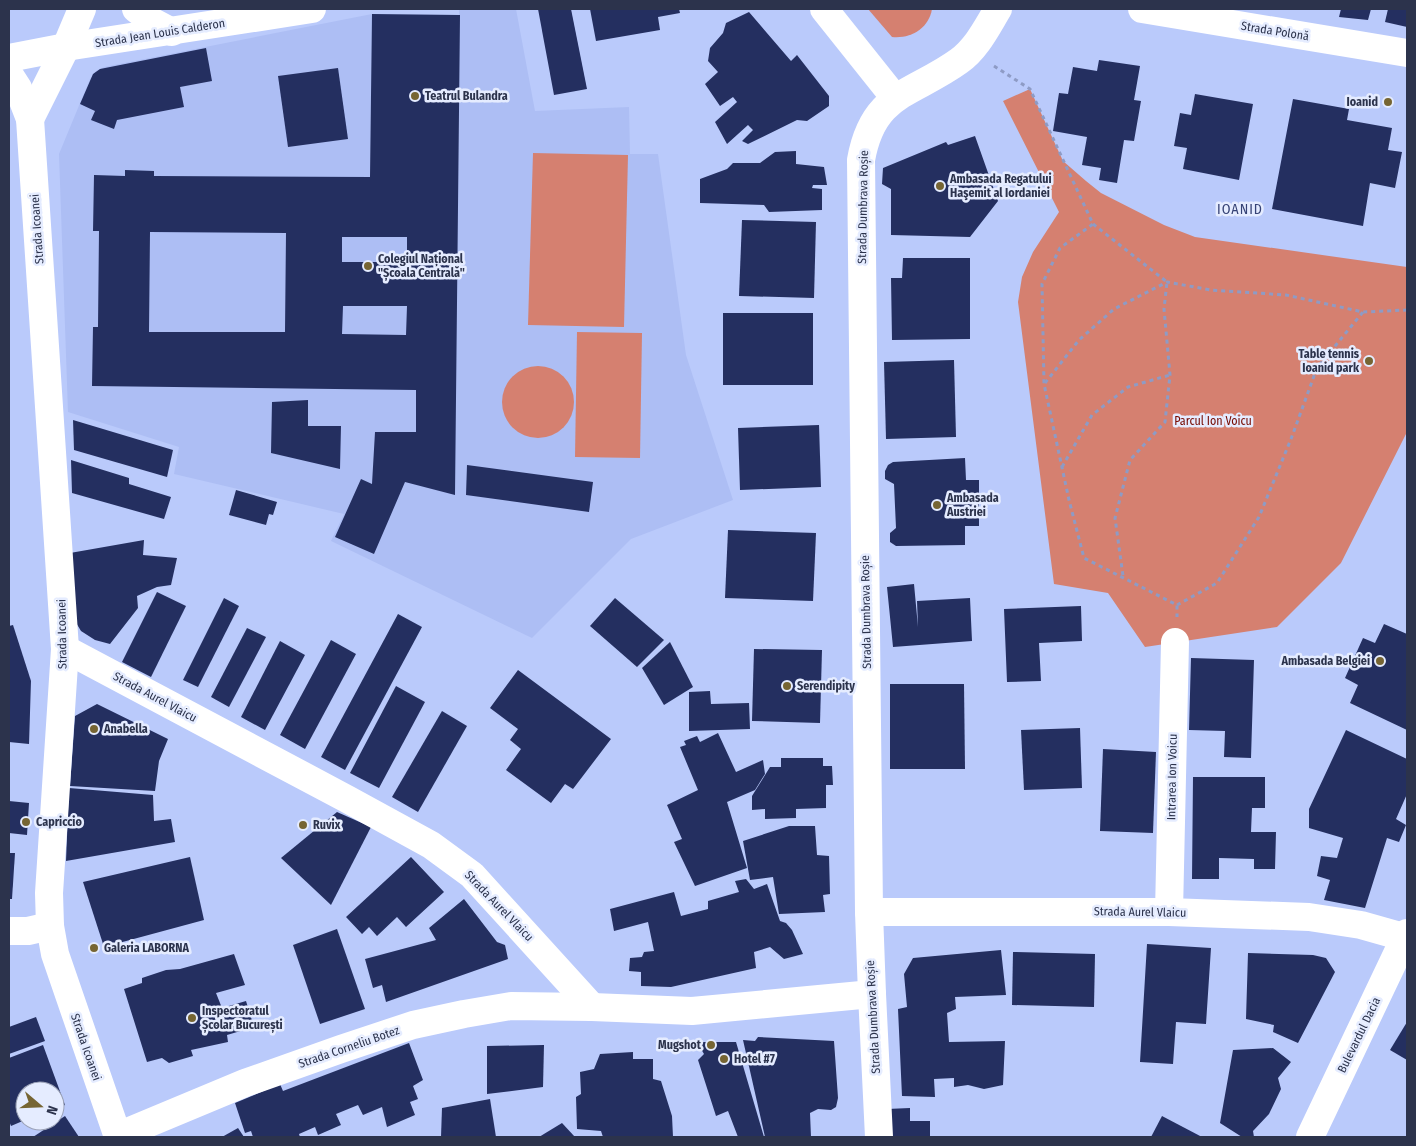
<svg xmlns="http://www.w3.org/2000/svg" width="1416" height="1146" font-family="'Fira Sans Condensed',sans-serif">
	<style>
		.built { fill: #adbef4 }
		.green { fill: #d58070 }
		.building { fill: #242f60; fill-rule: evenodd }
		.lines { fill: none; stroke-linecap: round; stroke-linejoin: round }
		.path { stroke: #8e9bc5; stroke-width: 3; stroke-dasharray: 4 4; stroke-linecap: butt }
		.minor { stroke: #fff; stroke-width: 28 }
		.tertiary { stroke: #fff; stroke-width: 28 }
		.secondary { stroke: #fff; stroke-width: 28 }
		.poi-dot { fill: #766533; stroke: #e5ecff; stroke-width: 2 }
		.labels { text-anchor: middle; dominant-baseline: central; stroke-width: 5; stroke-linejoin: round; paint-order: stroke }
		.street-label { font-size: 12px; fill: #2c334c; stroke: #e5ecff }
		.poi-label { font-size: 12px; font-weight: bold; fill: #2c334c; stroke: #e5ecff; text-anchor: start }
		.park-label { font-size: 12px; fill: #750900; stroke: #e5ecff }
		.neighbourhood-label { font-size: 14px; letter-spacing: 1px; fill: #364376; stroke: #e5ecff }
	</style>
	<rect width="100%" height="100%" fill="#bacafb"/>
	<!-- built -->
	<polygon class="built" points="459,9 516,9 535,111 629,107 630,154 658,154 686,355 733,500 631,539 532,638 331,541 344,514 174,474 179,447 68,412 59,154 90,79 96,71 104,67 372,14 370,177 458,177"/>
	<!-- green -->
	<g class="green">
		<path d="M868 9H932C929 28 911 39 892 37Z"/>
		<polygon points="1030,89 1063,161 1086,181 1101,193 1164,225 1195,237 1407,267 1407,432 1341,563 1277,627 1145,647 1108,593 1054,584 1018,302 1022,277 1033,252 1059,212 1003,101"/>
		<polygon points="533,153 628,155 624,327 528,325"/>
		<polygon points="577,332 642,333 640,458 575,457"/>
		<circle cx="538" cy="402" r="36"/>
	</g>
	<!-- building -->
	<g class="building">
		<polygon points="538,9 571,9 587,89 554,95"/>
		<polygon points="590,9 679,9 680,13 658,17 660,30 596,41"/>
		<polygon points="1341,9 1371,9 1368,20 1339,17"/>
		<polygon points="1388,9 1407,9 1407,27 1385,22"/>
		<polygon points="749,12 791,61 797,55 829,96 829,106 807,121 797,120 748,144 742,141 753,130 748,125 727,144 715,122 737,102 733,97 720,106 705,84 718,72 708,61 710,48 723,33 726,23"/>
		<path d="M372 14 460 15 455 495 405 482 374 554 335 537 361 479 372 484 375 432H416V390L92 386 93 327H98L99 231H93L94 175 125 176V170L154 171V176L370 177ZM150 232 286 233 285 332H149ZM342 237H407V262H342ZM343 306H407L406 335 342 334Z"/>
		<polygon points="206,48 212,81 180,87 184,107 117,120 114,129 91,120 95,111 80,104 93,74 100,69"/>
		<polygon points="1099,60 1140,66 1134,100 1141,101 1134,141 1124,140 1117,183 1099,180 1101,168 1082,165 1087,137 1053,131 1059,93 1068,94 1073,67 1097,71"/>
		<polygon points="338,68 348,139 288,147 278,76"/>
		<polygon points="1195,94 1253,104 1239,180 1183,169 1187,148 1174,146 1180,113 1191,115"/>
		<polygon points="1293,99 1349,109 1347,120 1392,128 1388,150 1402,152 1395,188 1370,183 1363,226 1272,209"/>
		<polygon points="975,136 998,201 970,237 891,235 891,189 882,184 883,168 946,142 948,145"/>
		<polygon points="796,151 796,164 824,167 827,185 813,185 812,188 822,189 822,210 769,212 764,205 700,203 700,179 727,169 733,163 760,163 775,152"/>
		<polygon points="742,220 816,222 814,298 739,296"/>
		<polygon points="903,258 970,258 970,339 892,340 891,278 902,278"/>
		<rect x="723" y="313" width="90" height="72"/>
		<polygon points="954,360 956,437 886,439 884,362"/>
		<polygon points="308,400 308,426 341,426 340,469 271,453 272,402"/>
		<polygon points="73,420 173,450 167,477 74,450"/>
		<polygon points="819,425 821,487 740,490 738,428"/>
		<polygon points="965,458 966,480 979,480 979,526 965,526 965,545 896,546 890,542 890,533 896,528 894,484 885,479 885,471 888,465 893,462"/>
		<polygon points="71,460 129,478 129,484 171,497 164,519 72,493"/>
		<polygon points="467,465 593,482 589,512 466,495"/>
		<polygon points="236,490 277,502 273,515 269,514 266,525 229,515"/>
		<polygon points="728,530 816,533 813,601 725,598"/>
		<polygon points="144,540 143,555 177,558 171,585 157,587 137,596 138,608 110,644 95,640 81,631 72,616 70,553"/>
		<polygon points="914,584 918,627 917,601 970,598 972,641 893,647 887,587"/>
		<polygon points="157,592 186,606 151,677 122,662"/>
		<polygon points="224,598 239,606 198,687 183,680"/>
		<polygon points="615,598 664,640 637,667 590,626"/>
		<polygon points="1081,606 1082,641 1039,643 1041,681 1007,682 1004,609"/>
		<polygon points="398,614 422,627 345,770 321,757"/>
		<polygon points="1384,624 1407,634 1407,730 1350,703 1358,685 1345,678 1363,638 1375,643"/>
		<polygon points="13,625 31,681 29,744 9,742 9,626"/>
		<polygon points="247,628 266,637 229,707 211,697"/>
		<polygon points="331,640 356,654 305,749 280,735"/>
		<polygon points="280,641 305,655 265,730 241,717"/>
		<polygon points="670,642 693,687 664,705 642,668"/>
		<polygon points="754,649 822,650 820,723 752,721"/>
		<polygon points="1191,658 1254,660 1251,758 1224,757 1225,731 1189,730"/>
		<polygon points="518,670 611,739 573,789 565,784 551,803 506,770 521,749 510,740 518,729 490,708"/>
		<polygon points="890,684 964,684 965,769 890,769"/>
		<polygon points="396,686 425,702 379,788 350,773"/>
		<polygon points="710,691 711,704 749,703 750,729 689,731 689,692"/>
		<polygon points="97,704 168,739 159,761 155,791 70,786 75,716"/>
		<polygon points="442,711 467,726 418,812 392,797"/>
		<polygon points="1080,728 1082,788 1024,790 1021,730"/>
		<polygon points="1346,730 1407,759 1407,794 1396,819 1406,825 1399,842 1387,838 1365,908 1324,900 1330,880 1317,876 1321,856 1337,858 1343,838 1309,828 1309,809"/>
		<polygon points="718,733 736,772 763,760 765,774 755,790 727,802 747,868 695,886 674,842 682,839 667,805 698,790 680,747 686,745 684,741 697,736 700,742"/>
		<polygon points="1103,749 1156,752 1153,833 1100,831"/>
		<polygon points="781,758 823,758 823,766 832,766 833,785 826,785 826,808 796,809 796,818 765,819 765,809 752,810 752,796 770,767 781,767"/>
		<polygon points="1193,777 1265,777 1265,808 1252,808 1251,832 1276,832 1275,869 1254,869 1254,859 1219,858 1219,879 1192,879"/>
		<polygon points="69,788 153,795 154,821 171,819 175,842 66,861"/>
		<polygon points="9,801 29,803 27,835 9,833"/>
		<polygon points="337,812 371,827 331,905 281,858"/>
		<polygon points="789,826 815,826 817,855 829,856 830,894 823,895 825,912 779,914 773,877 750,880 743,841"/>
		<polygon points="9,853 15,853 12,899 9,899"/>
		<polygon points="190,857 204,920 104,947 83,882"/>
		<polygon points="411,857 444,892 406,927 397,917 377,936 369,927 362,934 346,917"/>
		<polygon points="746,879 754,889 767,884 780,921 786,923 792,930 803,954 784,959 770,947 754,952 756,968 671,987 641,986 641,972 629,971 630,958 642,957 644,952 654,951 648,922 614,931 610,909 674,892 681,916 708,909 708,901 739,892 735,881"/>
		<polygon points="464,899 497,942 505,945 508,959 386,1002 382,985 373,988 365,959 436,940 429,928"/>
		<polygon points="337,929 365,1009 320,1024 293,945"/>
		<polygon points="1147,944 1211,948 1206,1024 1176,1022 1173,1064 1140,1062"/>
		<polygon points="1001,950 1006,995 955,997 956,1009 947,1013 949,1042 1005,1041 1003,1085 984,1089 968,1085 954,1087 954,1078 934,1079 935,1097 902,1096 898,1009 907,1007 904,974 913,958"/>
		<polygon points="1013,952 1095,954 1094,1007 1012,1005"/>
		<polygon points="1248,953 1313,955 1326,958 1335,972 1298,1043 1273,1032 1274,1025 1246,1019"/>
		<polygon points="234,954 245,985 216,993 222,1008 246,1001 254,1027 227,1035 228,1042 191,1050 193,1056 169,1063 162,1058 147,1062 124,989 142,983 142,978 166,970 180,969"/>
		<polygon points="36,1017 45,1041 9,1054 9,1027"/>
		<polygon points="1407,1022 1407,1060 1390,1050"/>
		<polygon points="758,1037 834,1041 838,1098 836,1107 831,1110 818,1109 810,1113 811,1137 765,1137 743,1040 755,1041"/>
		<polygon points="697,1042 736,1042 764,1137 738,1137 728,1111 716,1116 698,1060 704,1054"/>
		<polygon points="409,1043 423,1080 413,1086 418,1099 410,1102 415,1115 387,1127 382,1107 363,1115 358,1105 336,1114 341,1125 318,1135 315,1127 299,1134 300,1137 253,1137 251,1131 245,1133 235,1103 280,1084 283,1091"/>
		<polygon points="43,1045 65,1105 55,1109 55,1091 25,1091 25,1120 11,1126 9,1121 9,1058"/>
		<polygon points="544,1045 543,1087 487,1094 487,1046"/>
		<polygon points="1273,1048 1291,1062 1278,1078 1281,1089 1269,1114 1253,1131 1254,1137 1242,1137 1220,1123 1233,1050"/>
		<polygon points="633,1052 633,1059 653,1059 653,1079 661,1081 672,1116 673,1137 603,1137 601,1131 577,1129 576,1097 581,1094 580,1072 594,1069 600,1054"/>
		<polygon points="490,1099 496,1137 441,1137 442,1108"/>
		<polygon points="910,1108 910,1121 930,1121 930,1137 888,1137 887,1109"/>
		<polygon points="65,1116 79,1137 33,1137"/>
		<polygon points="1162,1116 1202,1137 1151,1137"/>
		<polygon points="562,1123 575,1137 539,1137"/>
		<polygon points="238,1128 244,1137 222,1137"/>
	</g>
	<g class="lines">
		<!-- path -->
		<g class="path">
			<polyline points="994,66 1030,89 1093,224 1060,248 1042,284 1044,384 1069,500 1084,558 1177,605 1177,617"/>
			<polyline points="1093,224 1167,282 1164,309 1170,375 1165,422 1130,460 1115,518 1123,576"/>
			<polyline points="1045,383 1079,340 1114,309 1167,282 1211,290 1286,295 1363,312 1407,310"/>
			<polyline points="1062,467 1092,415 1128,387 1170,375"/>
			<polyline points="1177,605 1217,583 1259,517 1291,439 1317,368 1363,312"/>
		</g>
		<!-- minor -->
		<g class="minor">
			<polyline points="136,9 153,22 172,32"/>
			<polyline points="824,9 895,98"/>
			<polyline points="9,74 18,88 30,119 65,649 49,893 50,926 55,954 118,1137"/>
			<polyline points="30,119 66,47 82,9"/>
			<polyline points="65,649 347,799 431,845 472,875 592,1007"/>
			<polyline points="869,912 1169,912 1309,917 1361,925 1407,938"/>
			<polyline points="1169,912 1175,642"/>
			<polyline points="9,931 28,931 50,926"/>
			<polyline points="118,1136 245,1083 341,1049 413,1025 464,1014 511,1006 592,1007 692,1011 872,994"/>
			<path d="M879 1137 872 994 869 912 861 160C873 92 912 95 959 61 977 48 987 27 998 9"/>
		</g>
		<!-- tertiary -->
		<g class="tertiary">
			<polyline points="1142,9 1407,53"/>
			<polyline points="9,58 66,47 312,9"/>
		</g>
		<!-- secondary -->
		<polyline class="secondary" points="1310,1137 1407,933"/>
	</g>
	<!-- markers -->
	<g class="poi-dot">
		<circle cx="415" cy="96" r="5"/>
		<circle cx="1388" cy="102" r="5"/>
		<circle cx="940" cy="186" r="5"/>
		<circle cx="368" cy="266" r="5"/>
		<circle cx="1369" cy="361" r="5"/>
		<circle cx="937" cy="505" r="5"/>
		<circle cx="1380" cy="661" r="5"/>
		<circle cx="787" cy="686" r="5"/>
		<circle cx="94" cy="729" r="5"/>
		<circle cx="26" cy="822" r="5"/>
		<circle cx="303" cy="825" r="5"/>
		<circle cx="94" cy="948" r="5"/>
		<circle cx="192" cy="1018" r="5"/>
		<circle cx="711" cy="1045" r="5"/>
		<circle cx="724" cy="1059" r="5"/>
	</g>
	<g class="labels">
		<!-- street labels -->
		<g class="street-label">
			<text transform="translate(1275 31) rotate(9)">Strada Polonă</text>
			<text transform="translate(160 33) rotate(-9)">Strada Jean Louis Calderon</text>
			<text transform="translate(863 207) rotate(-89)">Strada Dumbrava Roșie</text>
			<text transform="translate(37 229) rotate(-94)">Strada Icoanei</text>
			<text transform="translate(866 612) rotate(-91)">Strada Dumbrava Roșie</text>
			<text transform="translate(62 634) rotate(-91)">Strada Icoanei</text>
			<text transform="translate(155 697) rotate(28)">Strada Aurel Vlaicu</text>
			<text transform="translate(1172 777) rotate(-89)">Intrarea Ion Voicu</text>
			<text transform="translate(499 906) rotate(46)">Strada Aurel Vlaicu</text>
			<text transform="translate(1140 912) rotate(1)">Strada Aurel Vlaicu</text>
			<text transform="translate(873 1017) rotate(-93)">Strada Dumbrava Roșie</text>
			<text transform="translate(1359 1035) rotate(-64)">Bulevardul Dacia</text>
			<text transform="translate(86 1047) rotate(71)">Strada Icoanei</text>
			<text transform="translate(349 1047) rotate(-19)">Strada Corneliu Botez</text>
		</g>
		<!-- poi labels -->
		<g class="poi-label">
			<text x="425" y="96">Teatrul Bulandra</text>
			<text x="1378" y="102" text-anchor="end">Ioanid</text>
			<text x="950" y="179">Ambasada Regatului<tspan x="950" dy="14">Haşemit al Iordaniei</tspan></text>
			<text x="378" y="259">Colegiul Național<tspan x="378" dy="14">"Școala Centrală"</tspan></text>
			<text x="1359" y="354" text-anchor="end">Table tennis<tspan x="1359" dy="14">Ioanid park</tspan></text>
			<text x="947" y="498">Ambasada<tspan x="947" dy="14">Austriei</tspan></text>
			<text x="1370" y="661" text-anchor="end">Ambasada Belgiei</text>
			<text x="797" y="686">Serendipity</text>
			<text x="104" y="729">Anabella</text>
			<text x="36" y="822">Capriccio</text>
			<text x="313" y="825">Ruvix</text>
			<text x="104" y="948">Galeria LABORNA</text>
			<text x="202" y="1011">Inspectoratul<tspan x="202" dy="14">Școlar București</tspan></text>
			<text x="701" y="1045" text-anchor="end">Mugshot</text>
			<text x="734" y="1059">Hotel #7</text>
		</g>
		<!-- park labels -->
		<g class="park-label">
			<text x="1213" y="421">Parcul Ion Voicu</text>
		</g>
		<!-- neighbourhood labels -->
		<g class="neighbourhood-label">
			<text x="1240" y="209">IOANID</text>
		</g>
	</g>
	<!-- border -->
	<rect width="1416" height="1146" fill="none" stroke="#2c334c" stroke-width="20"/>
	<!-- north arrow -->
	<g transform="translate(40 1106) rotate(109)"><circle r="24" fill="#e5ecff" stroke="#9ba2b7"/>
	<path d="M0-4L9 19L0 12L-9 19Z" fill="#766533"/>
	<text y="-8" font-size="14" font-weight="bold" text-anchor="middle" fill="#2c334c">N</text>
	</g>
</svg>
